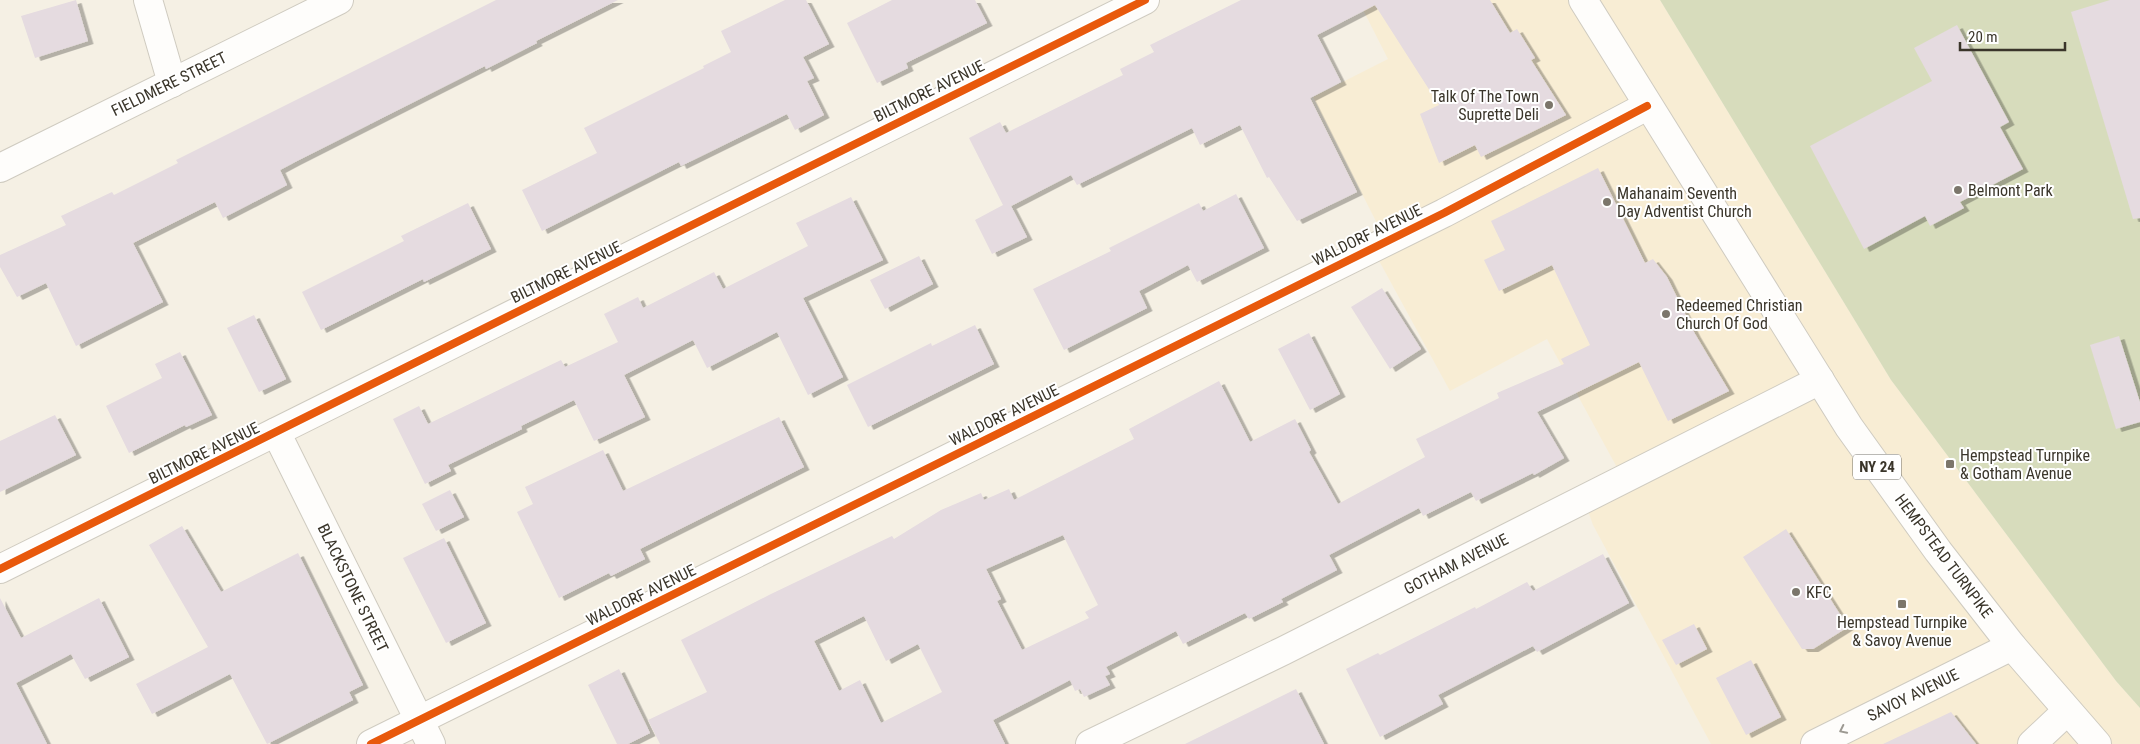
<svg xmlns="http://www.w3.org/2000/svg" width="2140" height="744" font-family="'Roboto Condensed',sans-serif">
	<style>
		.built { fill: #f8edd4 }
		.grass { fill: #d7dcbc }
		.building { fill: #e5dbe0; fill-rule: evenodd; filter: url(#shadow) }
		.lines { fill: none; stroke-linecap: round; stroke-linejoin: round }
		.minor-casing { stroke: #cfcbc0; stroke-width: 30 }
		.major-casing { stroke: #cfcbc0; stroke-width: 30 }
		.minor { stroke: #fefdfb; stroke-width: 28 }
		.major { stroke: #fefdfb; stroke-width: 28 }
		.cycleway-casing { stroke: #fff; stroke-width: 11 }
		.cycleway { stroke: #e8590c; stroke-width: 8 }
		.oneway { stroke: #9c9992 }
		.poi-dot { fill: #7b766b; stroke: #fff; stroke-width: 2 }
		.labels { text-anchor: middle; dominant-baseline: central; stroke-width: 4; stroke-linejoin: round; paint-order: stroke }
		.shield { fill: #fff; stroke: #75726a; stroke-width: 1 }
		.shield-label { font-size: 15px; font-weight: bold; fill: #3a352a }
		.street-label { font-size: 16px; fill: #3a352a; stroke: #fff }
		.poi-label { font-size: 16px; fill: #3a352a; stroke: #fff; text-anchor: start }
	</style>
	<defs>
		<filter id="shadow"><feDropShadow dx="5.5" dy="3" stdDeviation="0" flood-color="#0004"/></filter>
	</defs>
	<rect width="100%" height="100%" fill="#f5f0e4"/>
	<!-- built -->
	<polygon class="built" points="1358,0 1660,0 1891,380 2116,681 2140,708 2140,744 1711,744 1593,525 1582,494 1620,473 1547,339 1450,391 1377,257 1390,249 1313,97 1388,59"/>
	<!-- grass -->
	<polygon class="grass" points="1660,0 2140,0 2140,708 2116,681 1891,380"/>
	<!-- building -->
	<g class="building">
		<polygon points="76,0 88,41 35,58 21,16"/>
		<polygon points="496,0 618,0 536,41 537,43 486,69 485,66 295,162 280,170 287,185 223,218 215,202 133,243 163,302 76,346 46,283 17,297 0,267 0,255 66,225 61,216 112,192 114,195 178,163 176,160"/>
		<polygon points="785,0 806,0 829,44 803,57 814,78 807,81 824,115 795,130 787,114 681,166 679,162 542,231 522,190 597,153 584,128 704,68 703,66 731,52 721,31"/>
		<polygon points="892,0 975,0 987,23 906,63 908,68 877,83 847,23"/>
		<polygon points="1241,0 1490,0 1510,33 1517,29 1535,58 1531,60 1566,115 1481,157 1475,145 1439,163 1420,114 1439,105 1375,5 1317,35 1341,82 1310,98 1357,192 1297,221 1269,177 1267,178 1240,125 1200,145 1192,128 1077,185 1071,175 1011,206 1027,237 992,254 975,220 1003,205 969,138 1000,122 1006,133 1123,75 1120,69 1154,52 1150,45"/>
		<polygon points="2110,0 2140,0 2140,218 2133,219 2071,12"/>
		<polygon points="1957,25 2009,122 2000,127 2023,169 1960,202 1964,208 1930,226 1925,216 1864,249 1810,146 1932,81 1914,48"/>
		<path d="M1598 168 1645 263 1653 259 1667 277 1695 334 1729 391 1668 421 1639 362 1537 412 1564 458 1534 475 1533 473 1476 501 1471 492 1423 516 1419 508 1329 555 1337 570 1281 599 1283 602 1249 619 1245 613 1183 644 1176 631 1106 667 1110 674 1105 676 1110 685 1084 697 1080 689 1075 691 1070 680 993 720 1005 744H660L648 720 707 692 681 640 771 594 892 536 894 539 941 510 981 493 984 500 1009 489 1014 500 1134 439 1129 429 1219 381 1250 442 1295 419 1311 450 1309 452 1338 504 1425 457 1416 439 1499 398 1497 393 1564 364 1561 359 1590 345 1552 265 1499 291 1484 260 1505 250 1491 221ZM1063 535 1098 605 1085 612 1089 618 1022 650 997 601 1001 599 986 569ZM864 616 886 661 918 644 942 692 881 723 860 680 839 691 814 641Z"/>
		<polygon points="1236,194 1264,248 1197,282 1188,265 1139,291 1147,308 1064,350 1033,289 1111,251 1109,248 1199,203 1203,211"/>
		<polygon points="851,197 883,260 803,298 843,377 808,395 777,332 707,368 693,340 624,375 645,417 594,441 574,400 521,426 522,429 448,465 451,471 425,484 393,419 419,406 428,424 561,360 565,367 618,342 604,314 638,297 643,308 714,272 723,289 808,246 796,223"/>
		<polygon points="468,203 491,249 424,282 423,279 321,330 302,292 404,241 401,236"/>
		<polygon points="919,256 933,284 885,309 870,280"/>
		<polygon points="1382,288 1421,349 1390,369 1351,307"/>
		<polygon points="254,315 286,379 259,392 227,328"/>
		<polygon points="975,325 994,364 868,427 847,385 931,343 932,346"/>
		<polygon points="1309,333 1340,394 1310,410 1278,349"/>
		<polygon points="2119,336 2140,402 2140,422 2116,429 2090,345"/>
		<polygon points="180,352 212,415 186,427 185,425 129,453 106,406 162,378 155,364"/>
		<polygon points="55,415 76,455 0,492 0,441"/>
		<polygon points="779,417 804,467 640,549 645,559 611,576 609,573 559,598 517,512 533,504 525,487 603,450 623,491"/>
		<polygon points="450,490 464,517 436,531 422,504"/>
		<polygon points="182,526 221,592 298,553 363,685 349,692 353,700 267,744 230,674 152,714 136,684 208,647 149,545"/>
		<polygon points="1786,529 1848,627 1813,649 1802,649 1743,557"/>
		<polygon points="444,538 486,623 446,643 403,558"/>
		<polygon points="1603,554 1629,603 1537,652 1533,646 1438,695 1443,704 1380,737 1346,669 1378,653 1380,655 1475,607 1476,609 1527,582 1533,591"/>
		<polygon points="0,598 21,638 99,598 129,657 85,679 71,654 16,683 47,744 0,744"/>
		<polygon points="1694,624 1707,649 1676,665 1662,640"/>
		<polygon points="1751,660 1781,717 1746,735 1716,678"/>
		<polygon points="619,669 650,733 628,744 617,744 588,685"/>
		<polygon points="1296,689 1324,744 1185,744"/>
		<polygon points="1951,712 1976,744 1883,744"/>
	</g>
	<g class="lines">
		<!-- minor casing -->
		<g class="minor-casing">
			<g id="minor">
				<polyline points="148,0 172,83"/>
				<polyline points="0,168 339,0"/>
				<polyline points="276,432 431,744"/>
				<polyline points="0,569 1145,0"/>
				<polyline points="371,744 1444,213 1647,106"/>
				<polyline points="1090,744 1283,651 1820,380"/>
				<polyline points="1815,744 2012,646"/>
				<polyline points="2032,744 2067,711"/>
			</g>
		</g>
		<!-- major casing -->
		<g class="major-casing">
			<polyline id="major" points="1583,0 1849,427 1938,551 2012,646 2097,744"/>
		</g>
		<!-- minor -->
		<use href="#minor" class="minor"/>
		<!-- major -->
		<use href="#major" class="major"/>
		<!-- cycleway casing -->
		<g class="cycleway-casing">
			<g id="cycleway">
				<polyline points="0,569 1145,0"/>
				<polyline points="371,744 1444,213 1647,106"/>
			</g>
		</g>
		<!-- cycleway -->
		<use href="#cycleway" class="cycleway"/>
	</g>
	<!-- one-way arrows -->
	<defs><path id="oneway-chevron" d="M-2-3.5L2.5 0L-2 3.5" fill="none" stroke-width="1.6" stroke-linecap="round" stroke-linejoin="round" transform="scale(1.25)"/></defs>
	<use class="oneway" href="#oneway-chevron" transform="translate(1843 730) rotate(154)"/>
	<!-- markers -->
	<g class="poi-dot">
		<circle cx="1549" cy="105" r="5"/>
		<circle cx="1958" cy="190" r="5"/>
		<circle cx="1607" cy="202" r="5"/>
		<circle cx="1666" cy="314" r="5"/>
		<rect x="1945" y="459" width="10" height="10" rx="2.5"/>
		<circle cx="1796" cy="592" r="5"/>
		<rect x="1897" y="599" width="10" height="10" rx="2.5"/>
	</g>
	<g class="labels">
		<!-- shield labels -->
		<rect class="shield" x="1853" y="454.5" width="48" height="25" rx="4"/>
		<g class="shield-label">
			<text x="1877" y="467">NY 24</text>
		</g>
		<!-- street labels -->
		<g class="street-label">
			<text transform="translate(169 84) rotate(-26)">FIELDMERE STREET</text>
			<text transform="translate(929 91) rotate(-26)">BILTMORE AVENUE</text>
			<text transform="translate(1367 235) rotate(-26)">WALDORF AVENUE</text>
			<text transform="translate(566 272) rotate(-26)">BILTMORE AVENUE</text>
			<text transform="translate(1004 415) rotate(-26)">WALDORF AVENUE</text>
			<text transform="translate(204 453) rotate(-26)">BILTMORE AVENUE</text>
			<text transform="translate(1944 556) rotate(53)">HEMPSTEAD TURNPIKE</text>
			<text transform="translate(1456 564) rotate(-27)">GOTHAM AVENUE</text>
			<text transform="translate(353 588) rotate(64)">BLACKSTONE STREET</text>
			<text transform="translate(641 595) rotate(-26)">WALDORF AVENUE</text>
			<text transform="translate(1913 695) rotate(-26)">SAVOY AVENUE</text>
		</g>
		<!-- poi labels -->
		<g class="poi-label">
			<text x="1539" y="96" text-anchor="end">Talk Of The Town<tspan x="1539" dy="18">Suprette Deli</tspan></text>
			<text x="1968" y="190">Belmont Park</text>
			<text x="1617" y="193">Mahanaim Seventh<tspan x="1617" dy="18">Day Adventist Church</tspan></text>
			<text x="1676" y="305">Redeemed Christian<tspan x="1676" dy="18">Church Of God</tspan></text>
			<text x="1960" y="455">Hempstead Turnpike<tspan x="1960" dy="18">&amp; Gotham Avenue</tspan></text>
			<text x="1806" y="592">KFC</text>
			<text x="1902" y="622" text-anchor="middle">Hempstead Turnpike<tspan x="1902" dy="18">&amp; Savoy Avenue</tspan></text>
		</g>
	</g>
	<!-- scale -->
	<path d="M1960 42v8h105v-8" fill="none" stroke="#3a352a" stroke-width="2.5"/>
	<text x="1968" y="42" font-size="15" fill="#3a352a" stroke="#ffffff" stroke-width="4" paint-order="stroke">20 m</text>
</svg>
